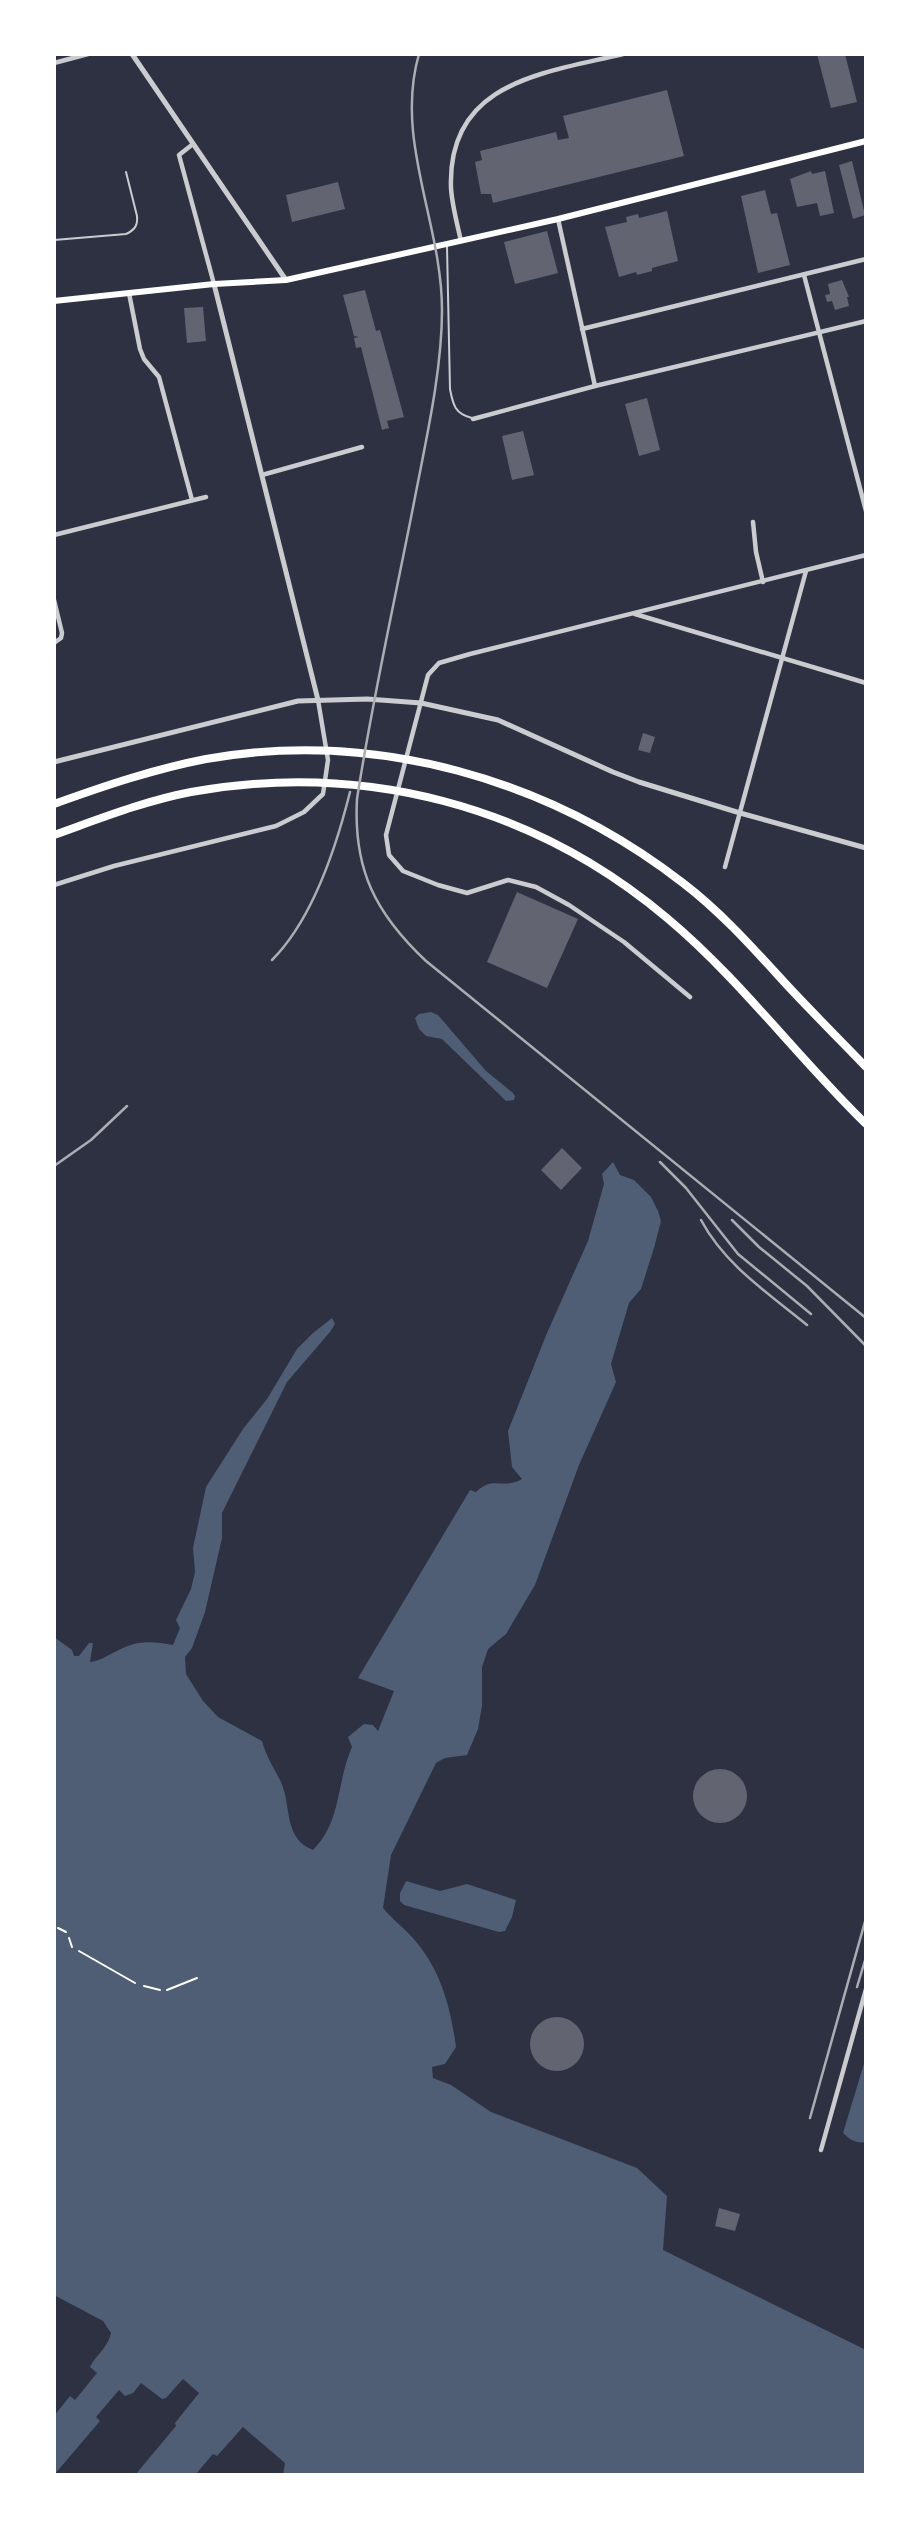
<svg xmlns="http://www.w3.org/2000/svg" width="920" height="2529" font-family="Commissioner,sans-serif">
	<style>
		.water { fill: #4f5d75 }
		.building { fill: #626471 }
		.lines { fill: none; stroke-linecap: round; stroke-linejoin: round }
		.path { stroke: #fff; stroke-width: 2 }
		.service { stroke: #caccd0; stroke-width: 2 }
		.minor { stroke: #caccd0; stroke-width: 4.5 }
		.tertiary { stroke: #caccd0; stroke-width: 5 }
		.secondary { stroke: #fff; stroke-width: 6 }
		.motorway { stroke: #fff; stroke-width: 8 }
		.rail { stroke: #abadb3; stroke-width: 2.5 }
	</style>
	<rect width="100%" height="100%" fill="#2d3142"/>
	<!-- water -->
	<g class="water">
		<polygon points="431,1012 438,1015 486,1071 513,1093 515,1096 514,1100 506,1101 442,1039 426,1036 419,1029 415,1018 419,1014"/>
		<path d="M613 1162 620 1175 634 1180 651 1197 658 1211 661 1221 654 1248 641 1289 629 1303 611 1364 616 1382 579 1465 535 1585 506 1634 488 1649 482 1667V1706L478 1729 467 1755 445 1758 436 1763 391 1855 383 1908C394 1921 408 1931 418 1944 442 1974 451 2010 456 2047L445 2064 432 2067 433 2078 451 2085 491 2112 637 2168 667 2196 663 2250 866 2350V2475H283L285 2463 243 2427 217 2456 213 2454 195 2475H135L176 2426 175 2423 199 2393 183 2379 166 2398 162 2399 141 2383 133 2393 125 2396 119 2390 96 2417 100 2421 54 2475V2416L70 2396 75 2400 97 2373 90 2367C94 2357 108 2348 111 2333L103 2321 54 2295V1637L72 1650 74 1656H79L89 1643H93L90 1662C100 1661 108 1655 117 1651 136 1640 152 1641 173 1645L180 1628 176 1620 191 1589 195 1572 193 1548 206 1487 243 1429 267 1399 297 1349 313 1333 332 1318 335 1324 330 1332 287 1382 222 1513V1538L205 1612 192 1648 185 1657 186 1674 203 1701 218 1717 262 1741C266 1756 274 1768 281 1782 292 1807 283 1838 313 1850 342 1821 336 1783 352 1747L348 1737 364 1724 373 1725 378 1731 394 1691 358 1678 470 1490 476 1492C493 1475 504 1490 522 1479L512 1467 508 1431 547 1333 588 1241 604 1184 602 1174Z"/>
		<polygon points="406,1881 440,1891 467,1884 516,1900 512,1917 505,1931 499,1932 404,1905 400,1901 400,1893"/>
		<path d="M866 2057V2142C856 2144 849 2139 843 2133Z"/>
	</g>
	<!-- building -->
	<g class="building">
		<polygon points="817,54 845,54 857,102 831,108"/>
		<polygon points="667,90 684,156 493,203 491,194 481,194 475,162 482,160 480,151 556,132 558,140 569,138 563,116"/>
		<polygon points="852,161 865,215 853,219 839,165"/>
		<polygon points="811,171 812,174 825,171 834,213 820,216 817,203 797,207 790,179"/>
		<polygon points="338,182 345,209 292,222 286,195"/>
		<polygon points="765,190 771,214 777,213 790,265 758,273 741,196"/>
		<polygon points="667,211 678,261 652,268 652,271 637,275 636,272 619,277 605,227 627,222 626,217 638,214 639,218"/>
		<polygon points="547,231 558,273 515,284 504,242"/>
		<polygon points="842,280 849,297 847,297 849,306 835,310 832,301 827,302 825,295 830,294 828,284"/>
		<polygon points="365,290 376,331 380,330 404,417 387,421 389,428 382,430 361,347 356,348 354,338 359,337 354,336 343,295"/>
		<polygon points="203,307 206,341 187,343 184,308"/>
		<polygon points="647,398 660,450 639,456 625,404"/>
		<polygon points="523,431 534,475 512,480 502,436"/>
		<polygon points="643,733 655,737 650,753 638,750"/>
		<polygon points="517,892 578,919 547,988 487,962"/>
		<polygon points="562,1148 582,1168 561,1190 541,1170"/>
		<circle cx="720" cy="1796" r="27"/>
		<circle cx="557" cy="2044" r="27"/>
		<polygon points="719,2208 740,2214 735,2231 715,2226"/>
	</g>
	<g class="lines">
		<!-- path -->
		<g class="path">
			<polyline points="58,1928 66,1932"/>
			<polyline points="69,1938 72,1947"/>
			<polyline points="79,1951 135,1983"/>
			<polyline points="144,1986 160,1990"/>
			<polyline points="167,1990 197,1978"/>
		</g>
		<!-- service -->
		<g class="service">
			<polyline points="54,120 55,120"/>
			<path d="M54 240 126 234C135 230 138 225 137 216L126 172"/>
			<path d="M447 247 450 389C453 405 455 414 472 418"/>
		</g>
		<!-- minor -->
		<g class="minor">
			<polyline points="54,63 88,54"/>
			<polyline points="193,144 179,155 214,284"/>
			<polyline points="558,219 595,386"/>
			<path d="M461 241C457 223 452 205 451 188 447 81 545 73 623 54"/>
			<polyline points="804,275 866,511"/>
			<polyline points="129,293 140,349 144,359 159,377 192,500"/>
			<polyline points="582,329 866,259"/>
			<polyline points="473,419 595,386 866,321"/>
			<polyline points="262,475 362,447"/>
			<polyline points="753,522 756,552 763,582"/>
			<polyline points="54,535 206,497"/>
			<polyline points="54,600 62,633 61,638 54,643"/>
			<polyline points="635,614 866,683"/>
			<polyline points="725,867 806,571"/>
			<polyline points="54,885 114,866 276,826 304,812 323,794 328,760 318,700"/>
			<polyline points="690,997 624,942 569,905 536,887 508,880 467,893 438,885 403,871 389,855 386,835 428,675 439,663 470,654 866,555"/>
			<polyline points="821,2150 866,1989"/>
		</g>
		<!-- tertiary -->
		<g class="tertiary">
			<polyline points="132,54 286,280"/>
			<polyline points="214,284 318,700"/>
			<polyline points="54,762 298,701 367,699 421,703 498,720 613,772 639,782 740,813 866,848"/>
		</g>
		<!-- secondary -->
		<polyline class="secondary" points="54,301 214,284 286,280 558,219 866,141"/>
		<!-- motorway -->
		<g class="motorway">
			<path d="M54 804C104 786 154 769 206 759 375 729 549 779 683 883 721 912 753 948 785 983 811 1011 839 1039 866 1067"/>
			<path d="M54 835C99 819 144 801 191 792 363 761 533 805 667 918 740 979 798 1058 866 1124"/>
		</g>
		<!-- rail -->
		<g class="rail">
			<path d="M419 54C394 140 442 223 442 310 442 367 428 431 417 487 397 591 373 695 357 799 353 870 376 914 426 961L866 1318"/>
			<path d="M272 960C313 919 336 848 350 792"/>
			<polyline points="660,1162 686,1188 738,1254 811,1314"/>
			<polyline points="54,1166 91,1140 127,1106"/>
			<path d="M701 1220C725 1265 768 1293 807 1325"/>
			<polyline points="732,1220 759,1247 807,1286 866,1346"/>
			<polyline points="857,1987 866,1957"/>
			<polyline points="810,2118 866,1918"/>
		</g>
	</g>
	<!-- border -->
	<rect width="920" height="2529" fill="none" stroke="#ffffff" stroke-width="112"/>
</svg>
